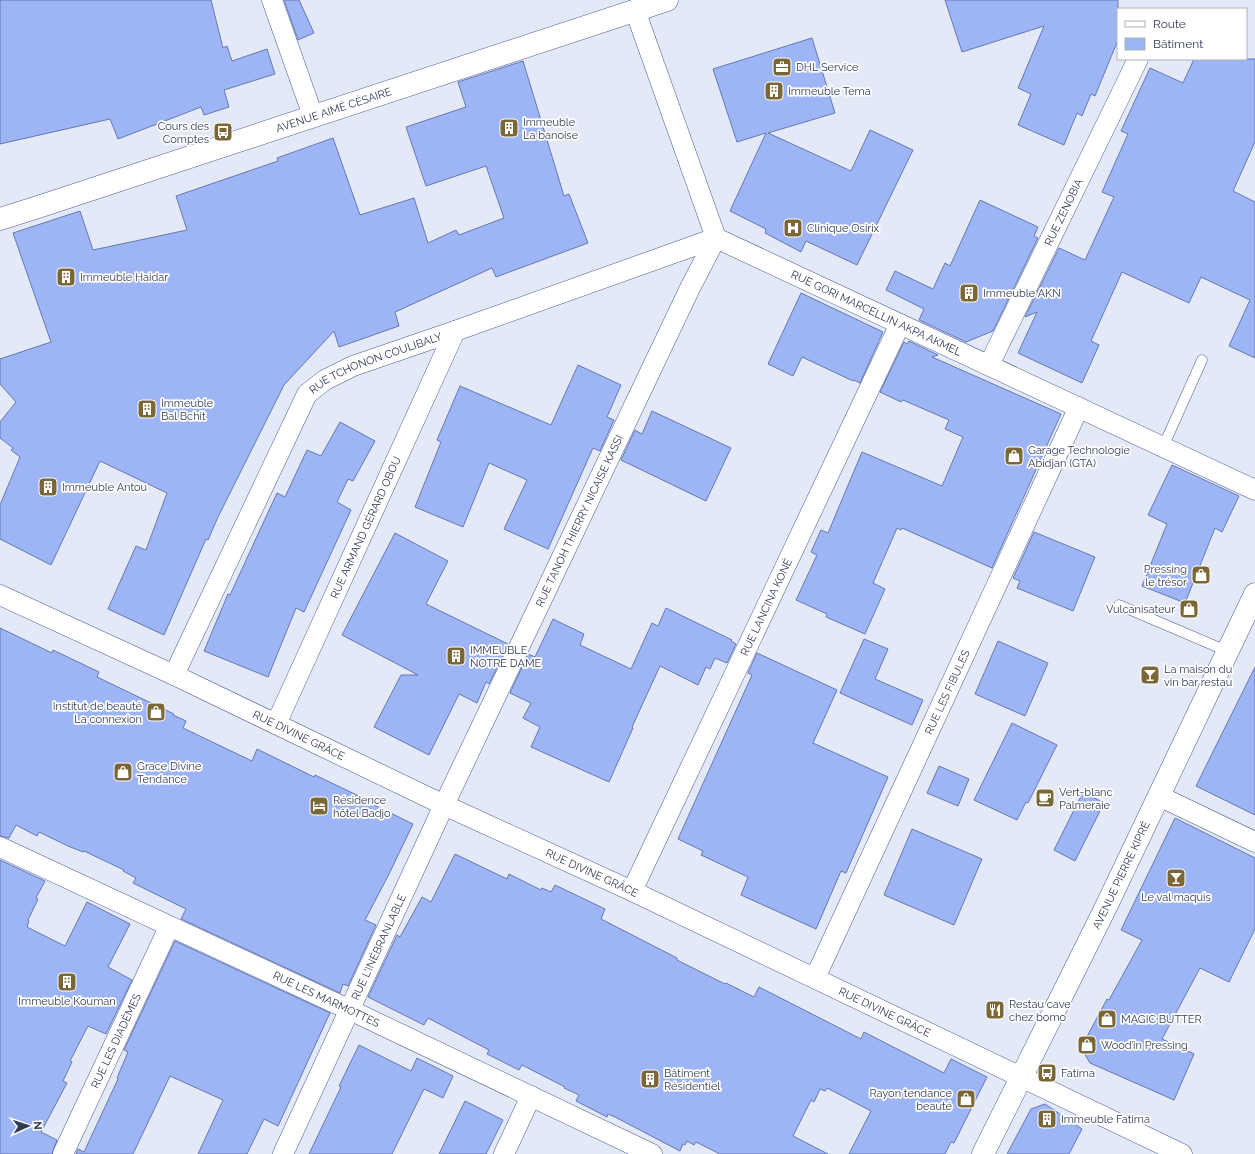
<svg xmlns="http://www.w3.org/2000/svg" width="1255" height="1154" font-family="Raleway,sans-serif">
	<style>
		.building { fill: #9db4f5; stroke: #6478b4 }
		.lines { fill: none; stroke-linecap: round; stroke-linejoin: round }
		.lane-casing { stroke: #4a5c97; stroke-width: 11 }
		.street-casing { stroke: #4a5c97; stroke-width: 21 }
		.secondary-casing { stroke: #4a5c97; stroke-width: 23 }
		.lane { stroke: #fff; stroke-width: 10 }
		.street { stroke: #fff; stroke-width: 20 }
		.secondary { stroke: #fff; stroke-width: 22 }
		.labels { text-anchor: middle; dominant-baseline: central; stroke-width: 3.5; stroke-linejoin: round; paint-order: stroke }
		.poi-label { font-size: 11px; fill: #323b55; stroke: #fff; text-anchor: start }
		.street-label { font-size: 11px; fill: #323b55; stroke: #fff }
	</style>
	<rect width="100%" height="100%" fill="#e4e9f7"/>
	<!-- building -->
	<g class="building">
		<polygon points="0,0 211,0 223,48 227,46 232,61 267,49 275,74 224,90 229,107 204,115 201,107 118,139 110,119 0,144"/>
		<polygon points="284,0 299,0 314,33 298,40"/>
		<polygon points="945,0 1118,0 1118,40 1095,96 1091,94 1082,116 1077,113 1064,145 1018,125 1031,94 1018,88 1044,26 962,52"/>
		<polygon points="812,38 835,113 768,133 851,171 870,130 913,150 857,265 806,241 801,252 765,233 766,229 730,211 766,133 737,142 713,69"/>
		<polygon points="1194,59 1255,59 1255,142 1233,191 1255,202 1255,358 1229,346 1250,300 1201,277 1189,303 1122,272 1091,341 1099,345 1082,383 1018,353 1037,312 1025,317 1059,248 1085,260 1114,197 1102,192 1128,134 1121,131 1150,68 1183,83"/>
		<polygon points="523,61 564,196 569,194 588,243 496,277 492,268 395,312 399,326 339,347 334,331 284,385 218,517 208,540 206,539 164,635 108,609 136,546 146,550 167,493 100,461 51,565 0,539 0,505 20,457 11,450 13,448 0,438 0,422 16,402 0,384 0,359 51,342 13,233 80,211 93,250 187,230 176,196 278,161 277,158 333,138 360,215 414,198 428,243 456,230 459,235 504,218 486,166 426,186 406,127 466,107 458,82"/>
		<polygon points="980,200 1038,227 1034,236 1038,238 993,331 966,342 919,320 924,309 886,290 895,271 933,289 945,263 950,266"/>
		<polygon points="801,293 883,332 860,383 854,380 853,381 802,357 793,376 768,364"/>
		<polygon points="909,341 938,355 932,357 1061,414 992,568 902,528 901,530 897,528 873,583 885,589 865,634 826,617 827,614 796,600 817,555 811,552 821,530 828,533 862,452 942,486 963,437 945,429 949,420 903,400 901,402 880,392 904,342 907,344"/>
		<polygon points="578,365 621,385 607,417 614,420 600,451 593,448 548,549 504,529 527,480 489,463 463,527 415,507 441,442 437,440 460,386 551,425"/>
		<polygon points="652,411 731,448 706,501 621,460 635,430 642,434"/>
		<polygon points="340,422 375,441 353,481 348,479 337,502 351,510 304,612 296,608 268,677 204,651 228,594 230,595 277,493 285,497 307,450 321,456"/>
		<polygon points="1172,465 1239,496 1222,532 1215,528 1185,603 1142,586 1167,524 1148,515"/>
		<polygon points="1034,532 1095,557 1073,611 1017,588 1020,581 1013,578"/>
		<polygon points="395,533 448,561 426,604 508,644 489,684 486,682 477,703 459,694 429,755 374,727 401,675 418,675 342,635"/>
		<polygon points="666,608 732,640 731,641 736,644 727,663 715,658 710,669 706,667 698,685 660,666 632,727 633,728 609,782 531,747 540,727 523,718 531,703 510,693 528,654 535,657 553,619 584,634 580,645 631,669 652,623 658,626"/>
		<polygon points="0,628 52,653 53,650 99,672 97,677 174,714 173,715 186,721 183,728 252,761 257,749 314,777 315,775 363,798 362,799 413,824 389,874 365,920 376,925 348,986 343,984 340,993 181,919 186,909 133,883 136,878 123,871 124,870 84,851 83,852 68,846 39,832 37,836 16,825 9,838 0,836"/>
		<polygon points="864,639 888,649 875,679 923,700 912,725 840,693"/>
		<polygon points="998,641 1048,663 1025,716 975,694"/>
		<polygon points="757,653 837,690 813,743 888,777 846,873 841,871 816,929 741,895 748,877 701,855 703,851 678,839 752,675 748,673"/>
		<polygon points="1255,667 1255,815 1196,786"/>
		<polygon points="1012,723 1057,745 1028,803 1026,802 1017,820 974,800"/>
		<polygon points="939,766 969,779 958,806 927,793"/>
		<polygon points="1083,792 1104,803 1075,861 1054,850"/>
		<polygon points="1175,818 1255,858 1255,929 1229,982 1200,968 1162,1039 1194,1054 1174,1100 1090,1063 1081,1048 1107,999 1109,1000 1142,940 1121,930"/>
		<polygon points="912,829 982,859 954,925 884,895"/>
		<polygon points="455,854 507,879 509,874 541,890 542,888 551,892 555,885 605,909 601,919 677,958 677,960 725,984 726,983 754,997 759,987 861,1039 864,1032 944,1073 951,1059 987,1077 954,1143 951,1142 945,1154 849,1154 871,1111 827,1088 825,1091 820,1089 814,1102 811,1100 793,1136 828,1154 720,1154 696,1142 694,1145 687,1141 685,1145 683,1144 680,1151 615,1117 608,1114 607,1117 576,1101 579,1095 564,1088 565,1087 522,1065 519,1070 487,1054 489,1050 428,1018 424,1025 368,997 397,935 400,937 422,897 431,902"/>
		<polygon points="0,860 45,881 36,898 38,899 28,920 29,921 27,927 65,946 87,902 130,924 108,967 132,980 106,1034 88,1026 70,1061 72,1062 63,1081 67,1083 41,1132 57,1140 52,1154 0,1154"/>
		<polygon points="175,941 330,1013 278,1126 264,1119 247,1154 198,1154 223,1100 170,1076 133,1154 76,1154 78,1149 84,1152 118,1079 117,1078 128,1052 124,1050"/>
		<polygon points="359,1045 411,1071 417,1058 453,1076 443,1098 424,1089 392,1154 309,1154 341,1087 339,1086"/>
		<polygon points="465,1101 503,1120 486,1154 439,1154"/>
		<polygon points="1045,1104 1082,1129 1069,1154 1007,1154 1031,1109"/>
	</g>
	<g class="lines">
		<!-- lane casing -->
		<g class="lane-casing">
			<g id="lane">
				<polyline points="1163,447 1202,360"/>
				<polyline points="1119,605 1227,651"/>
			</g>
		</g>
		<!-- street casing -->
		<g class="street-casing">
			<g id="street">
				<polyline points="272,0 313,116"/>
				<path id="s1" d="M635 10 716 238 1255 490"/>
				<path id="s2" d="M989 365 1138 59"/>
				<path id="s3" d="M0 595 174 675 444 805 632 891 1182 1154"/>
				<path id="s4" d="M174 675 307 394 325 380 353 366 455 331 716 238"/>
				<path id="s5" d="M276 724 455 331"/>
				<polyline points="1159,796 1255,842"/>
				<path id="s6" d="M0 847 350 1010 652 1154"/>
				<path id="s7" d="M632 891 900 324"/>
				<path id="s8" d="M815 978 1079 407"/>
				<path id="s9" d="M63 1154 169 927"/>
				<path id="s10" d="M283 1154 444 805 690 288 716 238"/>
				<polyline points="504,1154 531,1096"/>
			</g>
		</g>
		<!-- secondary casing -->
		<g class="secondary-casing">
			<g id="secondary">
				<path id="s11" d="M0 219 38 207 667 0"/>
				<path id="s12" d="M983 1154 1105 909 1255 594"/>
			</g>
		</g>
		<!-- lane -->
		<use href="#lane" class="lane"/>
		<!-- street -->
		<use href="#street" class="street"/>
		<!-- secondary -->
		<use href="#secondary" class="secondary"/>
	</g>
	<!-- icons -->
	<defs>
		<g id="office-square" transform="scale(1)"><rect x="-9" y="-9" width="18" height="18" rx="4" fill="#7a6735" stroke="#fff"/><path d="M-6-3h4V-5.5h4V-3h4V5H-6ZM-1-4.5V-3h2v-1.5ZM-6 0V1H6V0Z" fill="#fff"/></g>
		<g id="building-square" transform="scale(1)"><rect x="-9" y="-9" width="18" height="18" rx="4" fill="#7a6735" stroke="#fff"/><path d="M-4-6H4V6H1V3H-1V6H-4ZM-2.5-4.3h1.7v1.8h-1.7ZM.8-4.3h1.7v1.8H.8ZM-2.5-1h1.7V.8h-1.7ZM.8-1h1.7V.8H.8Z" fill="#fff"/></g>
		<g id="bus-square" transform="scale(1)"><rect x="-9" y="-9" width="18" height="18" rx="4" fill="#7a6735" stroke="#fff"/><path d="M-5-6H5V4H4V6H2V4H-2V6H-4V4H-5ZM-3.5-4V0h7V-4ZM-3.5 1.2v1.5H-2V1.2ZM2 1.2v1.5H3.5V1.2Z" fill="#fff"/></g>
		<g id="hospital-square" transform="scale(1)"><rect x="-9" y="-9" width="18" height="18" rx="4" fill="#7a6735" stroke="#fff"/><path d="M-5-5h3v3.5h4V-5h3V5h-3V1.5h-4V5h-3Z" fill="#fff"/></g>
		<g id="shop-square" transform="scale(1)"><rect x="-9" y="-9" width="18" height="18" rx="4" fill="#7a6735" stroke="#fff"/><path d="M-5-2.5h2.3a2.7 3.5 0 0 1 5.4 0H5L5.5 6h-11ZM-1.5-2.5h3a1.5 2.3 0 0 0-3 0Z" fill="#fff"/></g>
		<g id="bar-square" transform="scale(1)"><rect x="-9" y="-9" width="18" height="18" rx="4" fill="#7a6735" stroke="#fff"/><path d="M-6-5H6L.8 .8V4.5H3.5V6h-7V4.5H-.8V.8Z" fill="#fff"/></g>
		<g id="cafe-square" transform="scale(1)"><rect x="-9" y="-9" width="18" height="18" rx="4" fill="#7a6735" stroke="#fff"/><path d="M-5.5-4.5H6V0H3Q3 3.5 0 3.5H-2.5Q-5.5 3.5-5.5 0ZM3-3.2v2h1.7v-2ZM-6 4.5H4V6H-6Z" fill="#fff"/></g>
		<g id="hotel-square" transform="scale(1)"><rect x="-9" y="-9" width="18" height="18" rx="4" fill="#7a6735" stroke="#fff"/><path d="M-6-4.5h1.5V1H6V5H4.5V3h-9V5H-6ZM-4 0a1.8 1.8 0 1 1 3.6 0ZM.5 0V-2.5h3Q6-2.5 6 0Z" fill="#fff"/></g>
		<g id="restaurant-square" transform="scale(1)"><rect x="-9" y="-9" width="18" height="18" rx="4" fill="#7a6735" stroke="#fff"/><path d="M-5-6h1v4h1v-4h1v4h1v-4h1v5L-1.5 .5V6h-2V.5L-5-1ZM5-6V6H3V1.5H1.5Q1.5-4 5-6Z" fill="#fff"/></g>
	</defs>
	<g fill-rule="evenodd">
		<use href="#office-square" x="782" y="67"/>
		<use href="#building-square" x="774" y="91"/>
		<use href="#building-square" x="509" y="128"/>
		<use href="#bus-square" x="223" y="132"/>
		<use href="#hospital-square" x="793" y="228"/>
		<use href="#building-square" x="66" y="277"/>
		<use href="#building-square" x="969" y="293"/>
		<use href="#building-square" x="147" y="409"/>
		<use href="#shop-square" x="1014" y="456"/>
		<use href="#building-square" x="48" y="487"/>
		<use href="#shop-square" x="1201" y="575"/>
		<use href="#shop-square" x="1189" y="609"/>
		<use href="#building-square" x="456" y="656"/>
		<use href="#bar-square" x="1150" y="675"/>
		<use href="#shop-square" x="156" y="712"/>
		<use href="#shop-square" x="123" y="772"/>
		<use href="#cafe-square" x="1045" y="798"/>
		<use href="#hotel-square" x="319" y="806"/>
		<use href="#bar-square" x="1176" y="878"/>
		<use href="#building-square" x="67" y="982"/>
		<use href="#restaurant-square" x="995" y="1010"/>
		<use href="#shop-square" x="1107" y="1019"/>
		<use href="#shop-square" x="1087" y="1045"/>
		<use href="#bus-square" x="1047" y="1073"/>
		<use href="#building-square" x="650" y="1079"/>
		<use href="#shop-square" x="966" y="1099"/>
		<use href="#building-square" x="1047" y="1119"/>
	</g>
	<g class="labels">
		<!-- poi labels -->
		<g class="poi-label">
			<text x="796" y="67">DHL Service</text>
			<text x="788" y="91">Immeuble Tema</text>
			<text x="523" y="122">Immeuble<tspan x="523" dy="13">La banoise</tspan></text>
			<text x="209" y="126" text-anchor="end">Cours des<tspan x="209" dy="13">Comptes</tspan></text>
			<text x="807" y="228">Clinique Osirix</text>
			<text x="80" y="277">Immeuble Haidar</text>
			<text x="983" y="293">Immeuble AKN</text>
			<text x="161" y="403">Immeuble<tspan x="161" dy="13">Bal Bchit</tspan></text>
			<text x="1028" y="450">Garage Technologie<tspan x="1028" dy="13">Abidjan (GTA)</tspan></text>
			<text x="62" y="487">Immeuble Antou</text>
			<text x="1187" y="569" text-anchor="end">Pressing<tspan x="1187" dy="13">le trésor</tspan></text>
			<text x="1175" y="609" text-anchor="end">Vulcanisateur</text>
			<text x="470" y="650">IMMEUBLE<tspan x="470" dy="13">NOTRE DAME</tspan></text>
			<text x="1164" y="669">La maison du<tspan x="1164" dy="13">vin bar restau</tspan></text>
			<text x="142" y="706" text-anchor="end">Institut de beauté<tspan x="142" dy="13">La connexion</tspan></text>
			<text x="137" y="766">Grace Divine<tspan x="137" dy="13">Tendance</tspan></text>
			<text x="1059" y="792">Vert-blanc<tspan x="1059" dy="13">Palmeraie</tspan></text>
			<text x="333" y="800">Résidence<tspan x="333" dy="13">hôtel Badjo</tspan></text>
			<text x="1176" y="897" text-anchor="middle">Le val maquis</text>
			<text x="67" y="1001" text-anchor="middle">Immeuble Kouman</text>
			<text x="1009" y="1004">Restau cave<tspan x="1009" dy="13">chez bomo</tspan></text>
			<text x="1121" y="1019">MAGIC BUTTER</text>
			<text x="1101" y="1045">Wood’in Pressing</text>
			<text x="664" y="1073">Bâtiment<tspan x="664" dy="13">Résidentiel</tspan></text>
			<text x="1061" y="1073">Fatima</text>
			<text x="952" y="1093" text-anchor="end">Rayon tendance<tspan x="952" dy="13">beauté</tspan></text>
			<text x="1061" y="1119">Immeuble Fatima</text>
		</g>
		<!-- street labels -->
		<g class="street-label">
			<text stroke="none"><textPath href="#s11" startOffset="351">AVENUE AIMÉ CÉSAIRE</textPath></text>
			<text stroke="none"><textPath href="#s2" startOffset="170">RUE ZENOBIA</textPath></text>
			<text stroke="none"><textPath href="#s1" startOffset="419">RUE GORI MARCELLIN AKPA AKMEL</textPath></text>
			<text stroke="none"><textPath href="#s4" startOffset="387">RUE TCHONON COULIBALY</textPath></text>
			<text stroke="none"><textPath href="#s10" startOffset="699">RUE TANOH THIERRY NICAISE KASSI</textPath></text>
			<text stroke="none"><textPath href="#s5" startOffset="216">RUE ARMAND GÉRARD OBOU</textPath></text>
			<text stroke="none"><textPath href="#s7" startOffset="314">RUE LANCINA KONÉ</textPath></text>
			<text stroke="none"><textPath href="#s8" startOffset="315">RUE LES FIBULES</textPath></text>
			<text stroke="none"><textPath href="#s3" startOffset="330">RUE DIVINE GRÂCE</textPath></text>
			<text stroke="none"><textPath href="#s3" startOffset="654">RUE DIVINE GRÂCE</textPath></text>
			<text stroke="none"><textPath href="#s12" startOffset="311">AVENUE PIERRE KIPRÉ</textPath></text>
			<text stroke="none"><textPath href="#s10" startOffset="228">RUE L'INÉBRANLABLE</textPath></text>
			<text stroke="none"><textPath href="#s6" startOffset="360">RUE LES MARMOTTES</textPath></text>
			<text stroke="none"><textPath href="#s3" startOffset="978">RUE DIVINE GRÂCE</textPath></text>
			<text stroke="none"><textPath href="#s9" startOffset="125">RUE LES DIADÈMES</textPath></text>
		</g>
	</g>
	<!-- legend -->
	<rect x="1117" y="8" width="130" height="52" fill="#ffffff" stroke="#adb1bb"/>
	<rect x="1125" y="21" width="20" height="6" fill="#ffffff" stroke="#adb1bb"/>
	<text x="1153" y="28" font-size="12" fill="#323b55">Route</text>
	<rect x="1125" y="38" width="20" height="12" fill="#9db4f5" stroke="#adb1bb"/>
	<text x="1153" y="48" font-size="12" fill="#323b55">Bâtiment</text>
	<!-- north arrow -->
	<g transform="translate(28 1126) rotate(87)" stroke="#ffffff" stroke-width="3" paint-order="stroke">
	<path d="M0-3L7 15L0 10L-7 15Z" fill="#323b55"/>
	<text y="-6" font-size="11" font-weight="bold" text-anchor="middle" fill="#323b55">N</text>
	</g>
</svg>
